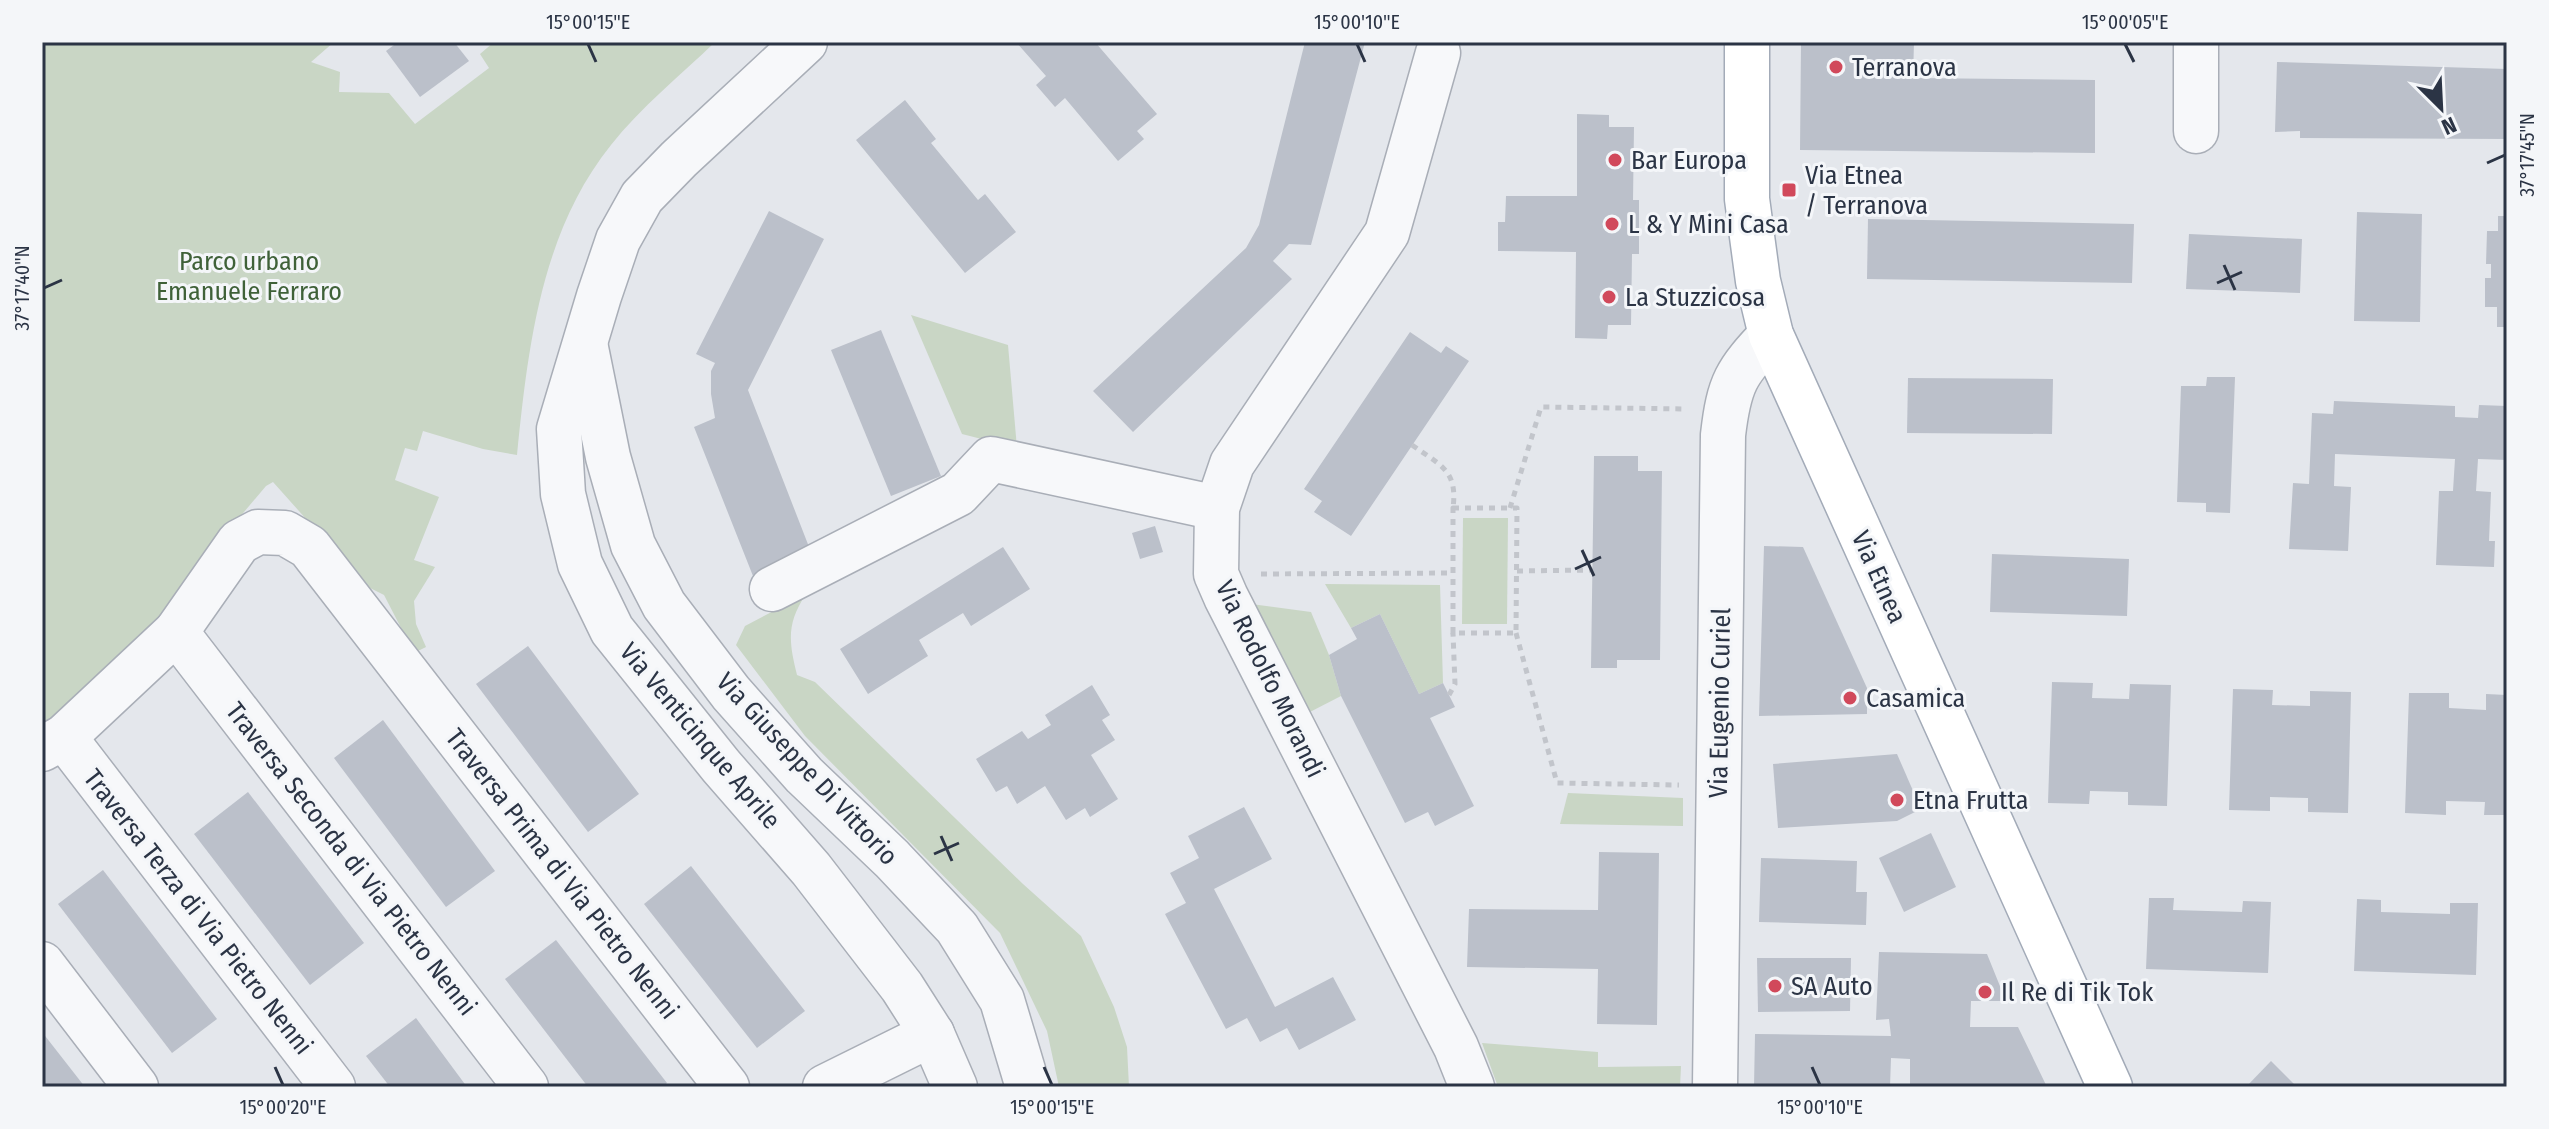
<svg xmlns="http://www.w3.org/2000/svg" width="2549" height="1129" font-family="'Fira Sans Condensed',sans-serif">
	<style>
		.green { fill: #c9d6c5 }
		.building { fill: #bbc0ca }
		.lines { fill: none; stroke-linecap: round; stroke-linejoin: round }
		.minor-casing { stroke: #a9aeb7; stroke-width: 47 }
		.major-casing { stroke: #a3abb8; stroke-width: 47 }
		.path { stroke: #c2c5cb; stroke-width: 5; stroke-dasharray: 6 6; stroke-linecap: butt }
		.minor { stroke: #f7f8fa; stroke-width: 44 }
		.major { stroke: #fff; stroke-width: 44 }
		.ticks { fill: none; stroke: #2b3445; stroke-width: 3 }
		.poi-dot { fill: #d1495b; stroke: #f4f6f9; stroke-width: 3 }
		.labels { text-anchor: middle; dominant-baseline: central; stroke-width: 6; stroke-linejoin: round; paint-order: stroke }
		.poi-label { font-size: 26px; fill: #2b3445; stroke: #f4f6f9; text-anchor: start }
		.park-label { font-size: 26px; fill: #3f6138; stroke: #f4f6f9 }
		.street-label { font-size: 26px; fill: #2b3445; stroke: #f4f6f9 }
		.neatline { fill: none; stroke: #2b3445; stroke-width: 3 }
		.ticks-label { font-size: 20px; text-anchor: middle; fill: #2b3445 }
	</style>
	<rect width="100%" height="100%" fill="#e4e7ec"/>
	<!-- green -->
	<g class="green">
		<path d="M42 42H334L311 62 340 72 339 92 389 93 415 124 489 68 480 54 494 42H715C681 75 640 108 611 145 541 232 528 347 517 455L483 449 423 431 417 451 405 448 395 480 439 497 414 560 435 567 414 601 416 624 426 647 414 653 384 595 366 586 273 482 266 486 222 538 170 618 42 727Z"/>
		<polygon points="911,315 1008,345 1017,448 962,434"/>
		<polygon points="1463,518 1508,518 1507,624 1462,624"/>
		<polygon points="1325,584 1440,585 1443,683 1419,694 1380,614 1351,628"/>
		<path d="M806 594C786 624 789 642 797 675L815 682 1023 884 1081 936 1114 1007 1127 1047 1129 1087H1059L1047 1031 1000 933 805 736 736 645 745 626Z"/>
		<polygon points="1251,604 1311,612 1329,655 1341,696 1308,713"/>
		<polygon points="1568,793 1683,798 1683,826 1560,824"/>
		<polygon points="1482,1043 1598,1052 1598,1067 1681,1066 1680,1087 1498,1087"/>
	</g>
	<!-- building -->
	<g class="building">
		<polygon points="398,42 454,42 469,61 420,97 386,51"/>
		<polygon points="1016,42 1095,42 1157,114 1137,131 1144,139 1118,161 1065,98 1055,107 1036,85 1046,76"/>
		<polygon points="1305,42 1365,42 1311,245 1289,244 1273,261 1292,279 1133,432 1093,391 1246,248 1259,225"/>
		<polygon points="1801,42 1914,42 1913,78 2095,80 2095,153 1800,150"/>
		<polygon points="2277,62 2507,69 2507,139 2300,138 2300,131 2275,132"/>
		<polygon points="905,100 936,139 931,143 978,200 985,194 1016,232 965,273 856,140"/>
		<polygon points="1577,114 1609,115 1609,127 1634,127 1633,200 1639,200 1639,254 1632,254 1631,325 1608,325 1607,339 1575,338 1576,252 1498,251 1498,222 1505,222 1506,196 1577,196"/>
		<polygon points="769,211 824,239 748,390 811,552 753,576 694,427 715,418 711,394 711,371 715,363 696,354"/>
		<polygon points="2357,212 2422,214 2420,322 2354,321"/>
		<polygon points="2498,216 2507,216 2507,327 2497,327 2497,307 2485,307 2485,278 2491,278 2491,264 2486,264 2487,231 2498,231"/>
		<polygon points="1868,219 2134,224 2132,283 1867,279"/>
		<polygon points="2189,234 2302,239 2300,293 2186,289"/>
		<polygon points="881,330 941,476 891,496 831,350"/>
		<polygon points="1410,332 1441,353 1446,346 1469,361 1351,536 1314,512 1322,501 1304,489"/>
		<polygon points="2207,377 2235,377 2230,513 2206,512 2206,503 2177,502 2181,386 2206,386"/>
		<polygon points="1908,378 2053,379 2052,434 1907,433"/>
		<polygon points="2334,401 2455,406 2455,417 2478,418 2479,405 2507,406 2507,460 2478,459 2476,491 2491,492 2489,541 2495,541 2494,567 2436,565 2439,491 2453,491 2455,459 2335,454 2334,486 2351,487 2348,551 2289,549 2293,483 2309,484 2312,413 2333,414"/>
		<polygon points="1594,456 1638,456 1638,471 1662,471 1660,660 1617,660 1617,668 1591,668"/>
		<polygon points="1155,526 1163,552 1140,559 1132,533"/>
		<polygon points="1764,546 1803,547 1867,688 1867,714 1759,716"/>
		<polygon points="1003,547 1030,589 971,626 963,613 919,640 928,656 868,694 840,649"/>
		<polygon points="1992,554 2129,559 2127,616 1990,612"/>
		<polygon points="1380,614 1419,694 1443,683 1455,707 1430,718 1474,806 1435,826 1428,812 1405,823 1341,696 1329,655 1357,639 1351,628"/>
		<polygon points="528,646 639,794 588,832 476,684"/>
		<polygon points="2052,682 2093,683 2092,698 2129,699 2130,684 2171,685 2167,806 2128,805 2128,792 2090,791 2089,804 2048,803"/>
		<polygon points="1092,685 1110,715 1102,720 1115,740 1091,755 1118,799 1090,817 1085,808 1066,820 1045,786 1017,804 1007,786 996,792 976,759 1022,731 1028,739 1051,725 1045,715"/>
		<polygon points="2233,689 2273,690 2272,705 2310,706 2310,691 2351,692 2348,813 2308,812 2308,798 2270,797 2270,811 2229,810"/>
		<polygon points="2409,693 2449,693 2449,708 2486,710 2486,694 2507,695 2507,815 2484,815 2485,802 2446,801 2446,815 2405,813"/>
		<polygon points="383,720 495,871 446,907 334,758"/>
		<polygon points="1897,754 1921,809 1897,821 1778,828 1773,764"/>
		<polygon points="248,792 364,943 310,985 194,834"/>
		<polygon points="1244,807 1272,859 1214,889 1275,1007 1333,977 1356,1020 1299,1050 1287,1028 1260,1042 1247,1018 1226,1029 1165,914 1186,903 1170,873 1199,858 1188,836"/>
		<polygon points="1931,833 1956,887 1904,912 1879,858"/>
		<polygon points="1599,852 1659,853 1657,1025 1597,1024 1598,969 1467,967 1469,909 1598,910"/>
		<polygon points="1761,858 1857,861 1856,892 1867,892 1866,925 1759,922"/>
		<polygon points="691,866 805,1011 757,1048 644,904"/>
		<polygon points="103,870 217,1019 172,1053 58,904"/>
		<polygon points="2149,898 2174,898 2173,910 2242,912 2243,901 2271,902 2268,973 2146,969"/>
		<polygon points="2357,899 2381,900 2381,912 2450,914 2450,903 2478,903 2476,975 2354,971"/>
		<polygon points="556,940 667,1083 663,1087 588,1087 505,979"/>
		<polygon points="1879,952 1987,954 2006,1001 1971,1001 1970,1027 2018,1027 2047,1087 1910,1087 1910,1059 1891,1058 1890,1087 1754,1087 1755,1034 1891,1036 1889,1019 1876,1020"/>
		<polygon points="1757,958 1851,958 1850,1011 1758,1012"/>
		<polygon points="416,1018 467,1087 390,1087 366,1056"/>
		<polygon points="42,1032 85,1087 42,1087"/>
		<polygon points="2271,1061 2297,1087 2246,1087"/>
	</g>
	<g class="lines">
		<!-- minor casing -->
		<g class="minor-casing">
			<g id="minor">
				<polyline points="805,42 679,159 642,197 618,240 599,296 559,429 563,494 580,564 612,630 721,766 811,869 902,987 932,1034 955,1087"/>
				<polyline points="2196,42 2196,131"/>
				<polyline points="1438,53 1387,233 1232,464 1217,508 1216,574 1226,597 1456,1047 1472,1087"/>
				<polyline points="586,348 608,457 633,545 664,605 731,693 804,775 892,859 957,928 1002,1000 1028,1087"/>
				<polyline points="772,589 958,494 991,459 1217,508"/>
				<polyline points="176,632 526,1087"/>
				<polyline points="64,737 333,1087"/>
				<polyline points="42,749 64,737 176,632 239,542 258,532 285,533 309,547 727,1087"/>
				<polyline points="42,964 136,1087"/>
				<polyline points="825,1087 932,1034"/>
				<path d="M1715 1087 1723 435C1729 383 1736 372 1771 335"/>
			</g>
		</g>
		<!-- major casing -->
		<g class="major-casing">
			<polyline id="major" points="1747,42 1747,199 1758,281 1771,335 2110,1087"/>
		</g>
		<!-- path -->
		<g class="path">
			<path d="M1412 445C1440 465 1458 470 1453 508"/>
			<polygon points="1453,508 1517,508 1516,633 1453,633"/>
			<polyline points="1510,508 1541,407 1686,409"/>
			<polyline points="1517,571 1593,570"/>
			<polyline points="1261,574 1453,573"/>
			<polyline points="1516,633 1557,783 1679,785"/>
			<polyline points="1449,695 1455,684 1453,633"/>
		</g>
		<!-- minor -->
		<use href="#minor" class="minor"/>
		<!-- major -->
		<use href="#major" class="major"/>
	</g>
	<!-- ticks -->
	<path class="ticks" d="M588 44 596 62M1357 44 1365 62M2125 44 2134 62M2487 163 2505 155M2224 265 2235 290M2217 283 2242 272M44 288 62 280M1582 550 1594 576M1575 569 1601 557M941 836 952 861M934 854 959 843M275 1067 283 1085M1044 1067 1052 1085M1812 1067 1820 1085"/>
	<!-- markers -->
	<g class="poi-dot">
		<circle cx="1836" cy="67" r="8"/>
		<circle cx="1615" cy="160" r="8"/>
		<rect x="1781" y="182" width="16" height="16" rx="4"/>
		<circle cx="1612" cy="224" r="8"/>
		<circle cx="1609" cy="297" r="8"/>
		<circle cx="1850" cy="698" r="8"/>
		<circle cx="1897" cy="800" r="8"/>
		<circle cx="1775" cy="986" r="8"/>
		<circle cx="1985" cy="992" r="8"/>
	</g>
	<g class="labels">
		<!-- poi labels -->
		<g class="poi-label">
			<text x="1852" y="67">Terranova</text>
			<text x="1631" y="160">Bar Europa</text>
			<text x="1805" y="175">Via Etnea<tspan x="1805" dy="30">/ Terranova</tspan></text>
			<text x="1628" y="224">L &amp; Y Mini Casa</text>
			<text x="1625" y="297">La Stuzzicosa</text>
			<text x="1866" y="698">Casamica</text>
			<text x="1913" y="800">Etna Frutta</text>
			<text x="1791" y="986">SA Auto</text>
			<text x="2001" y="992">Il Re di Tik Tok</text>
		</g>
		<!-- park labels -->
		<g class="park-label">
			<text x="249" y="261">Parco urbano<tspan x="249" dy="30">Emanuele Ferraro</tspan></text>
		</g>
		<!-- street labels -->
		<g class="street-label">
			<text transform="translate(1879 577) rotate(66)">Via Etnea</text>
			<text transform="translate(1270 679) rotate(64)">Via Rodolfo Morandi</text>
			<text transform="translate(1720 703) rotate(-89)">Via Eugenio Curiel</text>
			<text transform="translate(700 736) rotate(50)">Via Venticinque Aprile</text>
			<text transform="translate(807 769) rotate(47)">Via Giuseppe Di Vittorio</text>
			<text transform="translate(351 859) rotate(52)">Traversa Seconda di Via Pietro Nenni</text>
			<text transform="translate(562 874) rotate(52)">Traversa Prima di Via Pietro Nenni</text>
			<text transform="translate(198 912) rotate(52)">Traversa Terza di Via Pietro Nenni</text>
		</g>
	</g>
	<!-- border -->
	<rect width="2549" height="1129" fill="none" stroke="#f4f6f9" stroke-width="88"/>
	<!-- north arrow -->
	<g transform="translate(2441 108) rotate(156)" stroke="#f4f6f9" stroke-width="6" paint-order="stroke">
	<path d="M0-6L14 30L0 20L-14 30Z" fill="#2b3445"/>
	<text y="-12" font-size="22" font-weight="bold" text-anchor="middle" fill="#2b3445">N</text>
	</g>
	<rect x="44" y="44" width="2461" height="1041" class="neatline"/>
	<g class="ticks-label">
		<text x="588" y="29">15°00'15"E</text>
		<text x="1357" y="29">15°00'10"E</text>
		<text x="2125" y="29">15°00'05"E</text>
		<text transform="translate(2527 155) rotate(-90)" y="7">37°17'45"N</text>
		<text transform="translate(22 288) rotate(-90)" y="7">37°17'40"N</text>
		<text x="283" y="1114">15°00'20"E</text>
		<text x="1052" y="1114">15°00'15"E</text>
		<text x="1820" y="1114">15°00'10"E</text>
	</g>
</svg>
